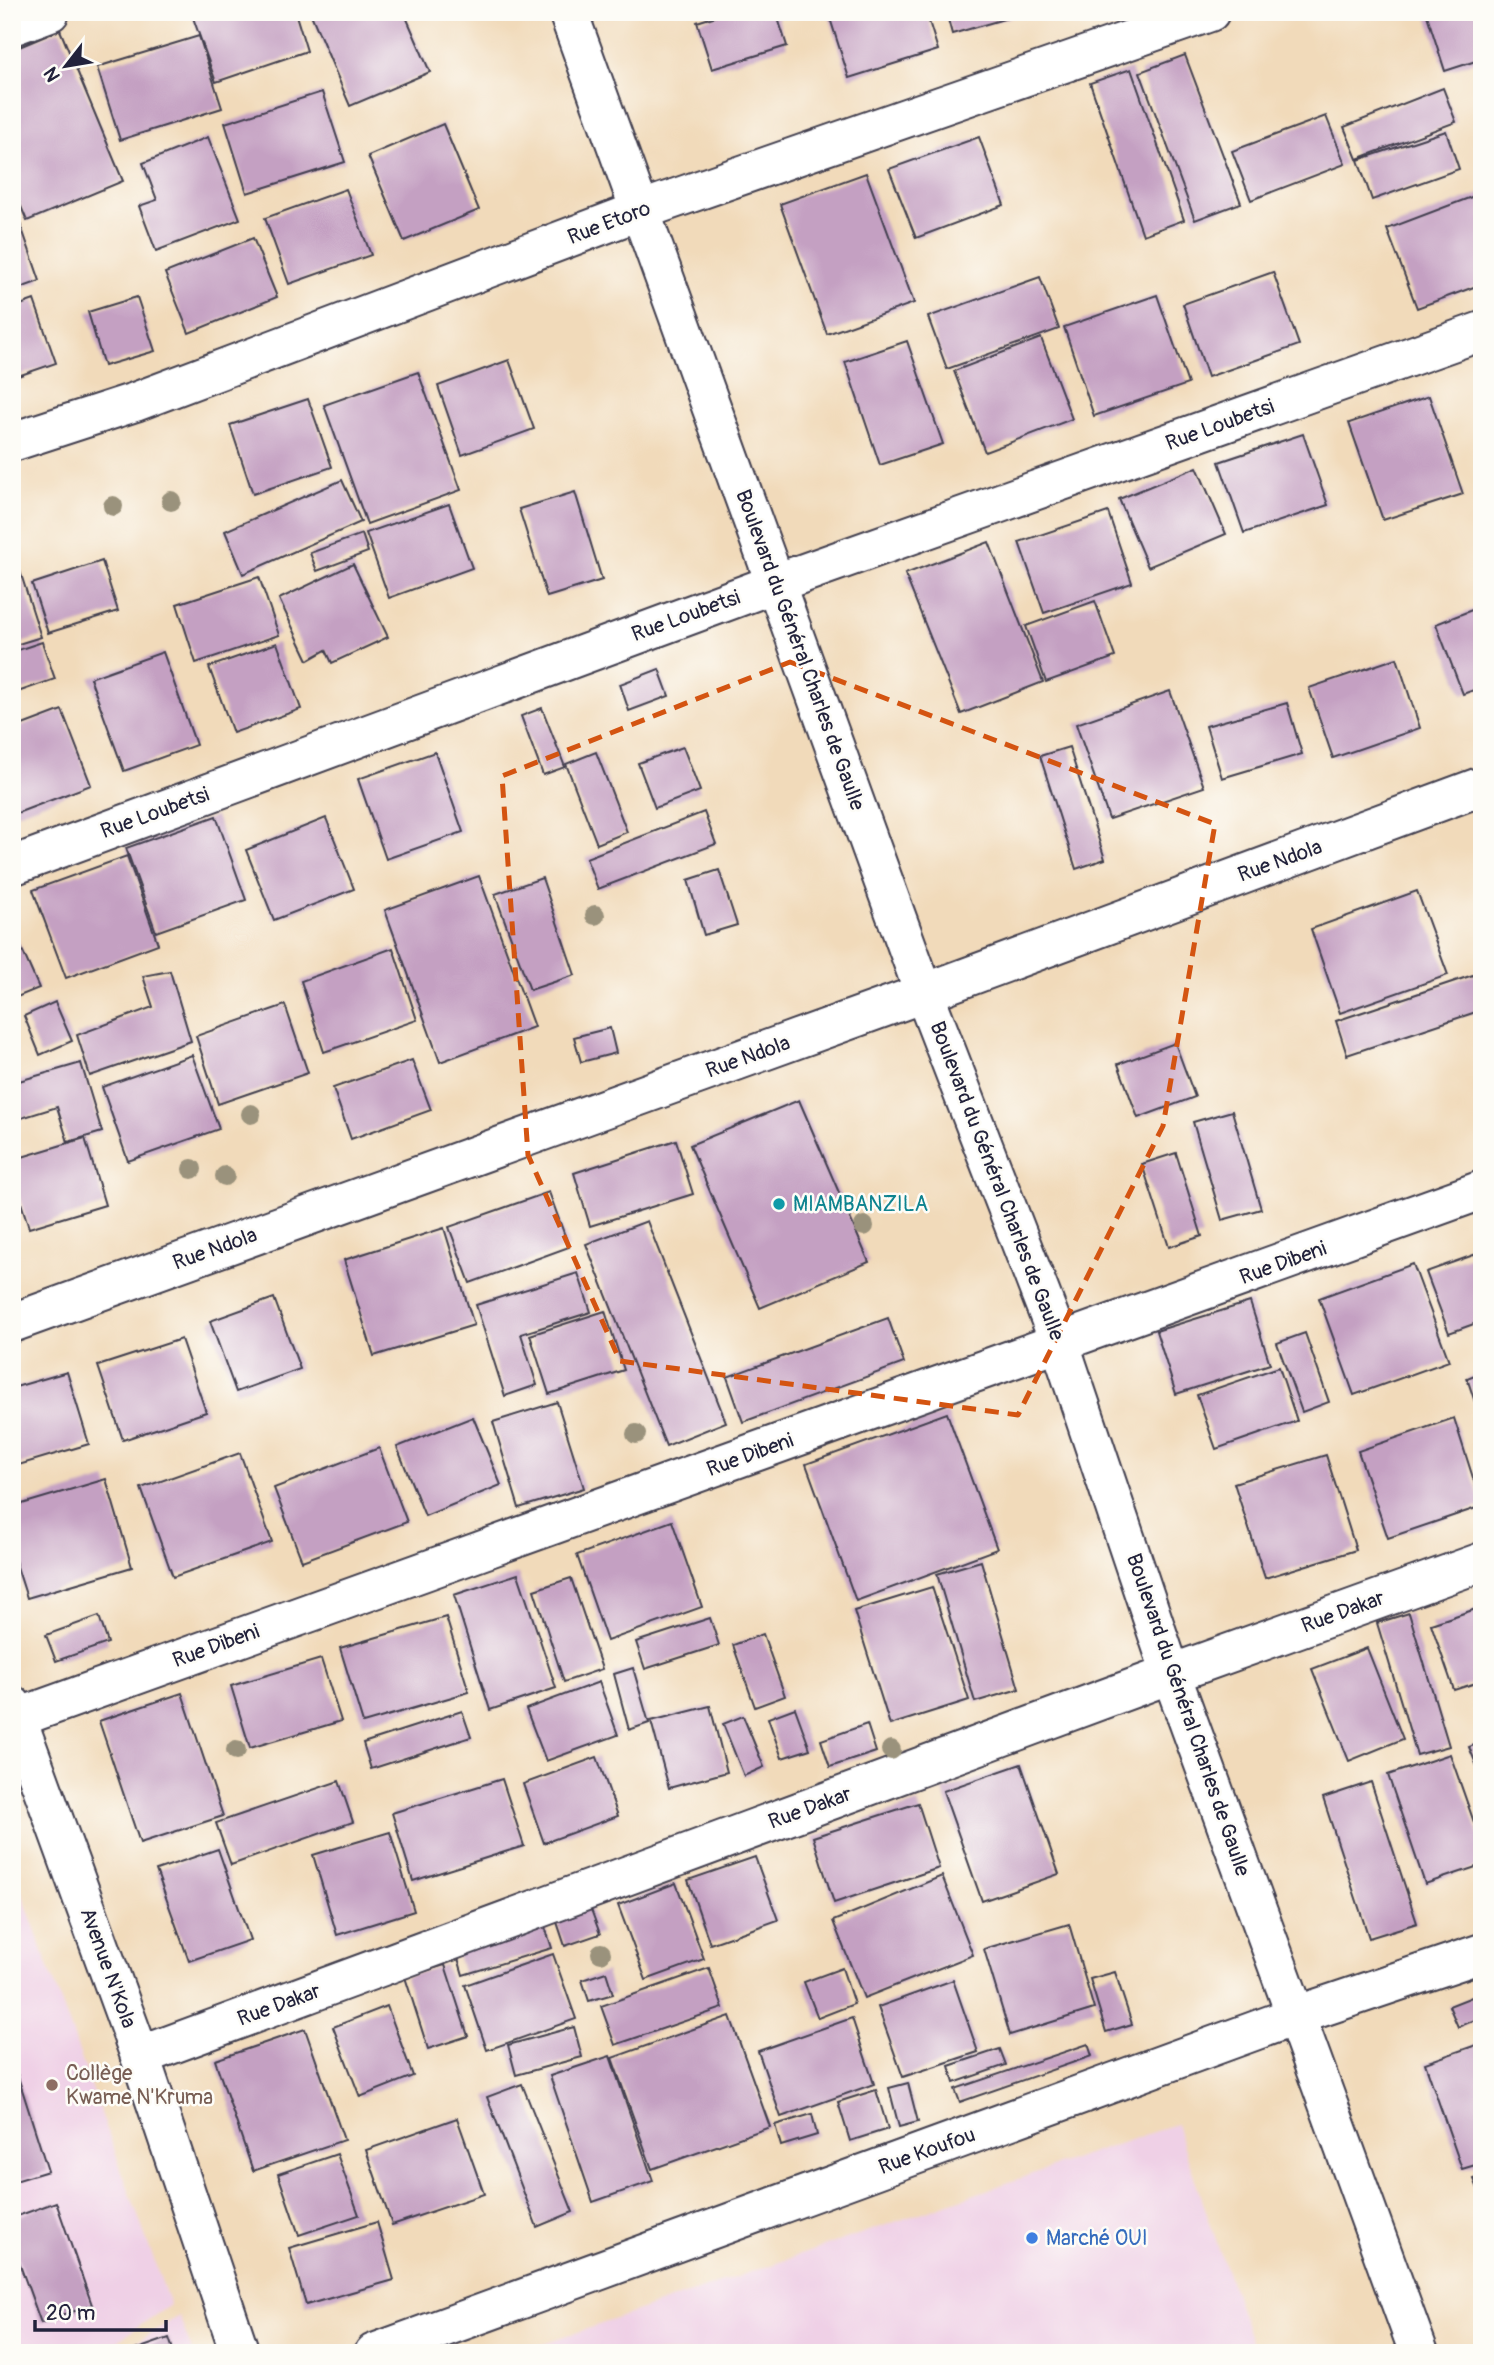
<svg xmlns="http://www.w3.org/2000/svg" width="1494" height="2365" font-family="Pangolin,sans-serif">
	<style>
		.built { fill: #efd0e6 }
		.building { fill: #c4a0c2 }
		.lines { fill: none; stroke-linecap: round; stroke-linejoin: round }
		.minor-casing { stroke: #413e4e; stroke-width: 42 }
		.minor { stroke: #fff; stroke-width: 38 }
		.tree { fill: #9a927b }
		.marked { fill: none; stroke: #d45411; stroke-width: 5; stroke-dasharray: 14 9; stroke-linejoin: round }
		.culture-dot { fill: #0f9aa8; stroke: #fdfcf7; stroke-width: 2.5 }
		.education-dot { fill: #8d6e63; stroke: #fdfcf7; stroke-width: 2.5 }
		.shop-dot { fill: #3f7fe0; stroke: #fdfcf7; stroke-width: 2.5 }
		.labels { text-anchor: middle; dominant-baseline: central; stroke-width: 5; stroke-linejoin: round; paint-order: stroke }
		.street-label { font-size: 21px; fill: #22223b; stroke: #fdfcf7 }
		.culture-label { font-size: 21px; fill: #0d838f; stroke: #fdfcf7; text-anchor: start }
		.education-label { font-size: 21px; fill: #785e54; stroke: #fdfcf7; text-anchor: start }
		.shop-label { font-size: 21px; fill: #366cbe; stroke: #fdfcf7; text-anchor: start }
	</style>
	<rect width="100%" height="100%" fill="#fdfcf7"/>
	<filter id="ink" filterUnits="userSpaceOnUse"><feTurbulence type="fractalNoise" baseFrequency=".0143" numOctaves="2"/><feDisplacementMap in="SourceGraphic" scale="14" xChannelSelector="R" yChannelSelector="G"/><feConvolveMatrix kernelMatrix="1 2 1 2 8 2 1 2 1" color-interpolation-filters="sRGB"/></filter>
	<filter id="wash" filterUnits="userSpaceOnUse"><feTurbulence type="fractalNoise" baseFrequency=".00686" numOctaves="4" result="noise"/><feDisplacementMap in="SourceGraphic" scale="28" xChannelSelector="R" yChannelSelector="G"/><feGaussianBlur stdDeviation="1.57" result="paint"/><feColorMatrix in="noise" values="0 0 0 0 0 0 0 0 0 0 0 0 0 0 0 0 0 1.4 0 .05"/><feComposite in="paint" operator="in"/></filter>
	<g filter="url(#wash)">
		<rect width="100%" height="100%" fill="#f1daba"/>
		<!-- built -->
		<g class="built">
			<polygon points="12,1865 170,2305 100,2353 12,2353"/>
			<polygon points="1176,2124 1255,2353 518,2353"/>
			<polygon points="179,2316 193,2353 118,2353"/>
		</g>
		<g id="blocks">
			<!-- building -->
			<g class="building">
				<polygon points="191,12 295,12 307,51 216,82"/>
				<polygon points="310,12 404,12 430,72 350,106"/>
				<polygon points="729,12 776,12 787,46 712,69 697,22"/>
				<polygon points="828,12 926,12 938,50 849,78"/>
				<polygon points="946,12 1025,12 1025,13 952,34"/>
				<polygon points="1426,12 1482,12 1482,59 1445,71"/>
				<polygon points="60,30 123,181 27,221 12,185 12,50"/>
				<polygon points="199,36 222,108 120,140 97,67"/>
				<polygon points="1185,55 1241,203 1195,220 1140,72"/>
				<polygon points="1131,69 1184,220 1143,235 1090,83"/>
				<polygon points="1443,88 1456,122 1357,159 1344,127"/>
				<polygon points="322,92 345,162 247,193 225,123"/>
				<polygon points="1326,116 1345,164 1251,200 1232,151"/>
				<polygon points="443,124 479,210 404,241 368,156"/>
				<polygon points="1446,131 1459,169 1372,200 1358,160"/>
				<polygon points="208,137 240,219 156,251 139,206 157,200 143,163"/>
				<polygon points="979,137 1004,205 916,238 889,169"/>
				<polygon points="866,173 914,303 827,334 780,204"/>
				<polygon points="346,189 371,255 289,284 265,218"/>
				<polygon points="1482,193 1482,284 1417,308 1387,229"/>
				<polygon points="20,223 40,281 12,291 12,226"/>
				<polygon points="253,238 277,297 189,333 165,273"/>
				<polygon points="1273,272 1299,345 1208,377 1183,304"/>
				<polygon points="1040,277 1059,329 947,369 928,317"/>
				<polygon points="1157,295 1188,384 1094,416 1064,327"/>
				<polygon points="137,297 155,351 104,366 88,312"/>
				<polygon points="34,300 56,363 12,378 12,308"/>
				<polygon points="1041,338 1072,419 985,452 954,371"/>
				<polygon points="907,341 943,444 880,465 845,362"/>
				<polygon points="509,360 534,429 462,455 438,386"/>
				<polygon points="418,372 461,490 367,524 324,405"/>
				<polygon points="1429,396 1463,494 1383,520 1349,423"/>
				<polygon points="308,399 332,467 253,494 230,425"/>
				<polygon points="1303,434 1328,505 1244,533 1219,462"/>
				<polygon points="1197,467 1226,534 1148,567 1119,499"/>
				<polygon points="342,480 361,522 243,574 225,531"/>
				<polygon points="575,492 602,580 547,597 519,509"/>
				<polygon points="449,504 472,568 389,598 366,533"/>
				<polygon points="1108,512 1132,583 1044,613 1019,542"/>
				<polygon points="362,534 368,552 317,571 310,553"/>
				<polygon points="989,542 1043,682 961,714 905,574"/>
				<polygon points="12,546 41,637 12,646"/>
				<polygon points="102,561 118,611 48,633 32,584"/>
				<polygon points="353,564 388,637 332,663 326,650 308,660 279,599"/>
				<polygon points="259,577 279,635 196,663 177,604"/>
				<polygon points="1095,601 1115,657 1046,682 1026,626"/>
				<polygon points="1482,606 1482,687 1463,694 1436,624"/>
				<polygon points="42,642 55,679 12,694 12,652"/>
				<polygon points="277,643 301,709 233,733 209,667"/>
				<polygon points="163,652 196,745 124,771 90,678"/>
				<polygon points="1397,658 1420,728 1333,758 1309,688"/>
				<polygon points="659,669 669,696 629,711 620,684"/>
				<polygon points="1170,691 1204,787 1109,819 1076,724"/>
				<polygon points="1287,703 1302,754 1222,778 1206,726"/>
				<polygon points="542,708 565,767 543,775 521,716"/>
				<polygon points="62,710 91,785 12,815 12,729"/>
				<polygon points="683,747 700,791 655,808 638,763"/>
				<polygon points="1069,747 1105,859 1076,869 1040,756"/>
				<polygon points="435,752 463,832 386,859 358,779"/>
				<polygon points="596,752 627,832 597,844 566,764"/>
				<polygon points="704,812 716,844 598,889 586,858"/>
				<polygon points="216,816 246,900 156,932 126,848"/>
				<polygon points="326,818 354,889 274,920 246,850"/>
				<polygon points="127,856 158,944 66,978 33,890"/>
				<polygon points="719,870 737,925 704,935 688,880"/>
				<polygon points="479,876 534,1027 440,1062 385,910"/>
				<polygon points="542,878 575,975 530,990 495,894"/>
				<polygon points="1417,891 1448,975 1340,1013 1311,929"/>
				<polygon points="12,927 39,988 12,999"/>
				<polygon points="393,948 417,1020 324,1052 301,981"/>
				<polygon points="170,971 191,1041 90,1076 77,1035 153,1007 143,976"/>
				<polygon points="1482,972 1482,1010 1347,1055 1336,1021"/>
				<polygon points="55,1002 72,1041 40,1055 24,1016"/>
				<polygon points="285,1005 308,1073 218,1104 196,1036"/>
				<polygon points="610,1028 616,1053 581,1062 574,1037"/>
				<polygon points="1175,1043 1195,1097 1138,1118 1118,1064"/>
				<polygon points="192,1055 219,1129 128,1161 102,1087"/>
				<polygon points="412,1060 431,1110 351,1139 333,1088"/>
				<polygon points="81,1063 102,1132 68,1142 57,1107 12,1121 12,1083"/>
				<polygon points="799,1100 869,1262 760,1308 690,1145"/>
				<polygon points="1232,1111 1261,1209 1222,1220 1193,1122"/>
				<polygon points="85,1138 105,1205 29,1228 12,1174 12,1160"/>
				<polygon points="676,1140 693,1194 590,1226 574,1173"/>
				<polygon points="1176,1153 1202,1236 1169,1247 1142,1164"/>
				<polygon points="549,1192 569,1247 470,1283 449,1227"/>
				<polygon points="647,1221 726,1422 666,1446 586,1244"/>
				<polygon points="444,1228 474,1325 374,1356 344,1260"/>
				<polygon points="1482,1252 1482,1321 1449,1333 1426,1272"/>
				<polygon points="1413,1264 1449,1361 1354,1395 1319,1298"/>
				<polygon points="578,1273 591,1312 521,1334 537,1385 505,1396 476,1305"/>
				<polygon points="274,1298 300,1369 236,1392 210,1321"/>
				<polygon points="1250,1302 1270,1364 1176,1394 1156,1331"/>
				<polygon points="605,1311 624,1370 549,1394 530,1335"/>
				<polygon points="888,1318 904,1363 743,1422 727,1377"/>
				<polygon points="1305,1333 1329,1402 1302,1412 1277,1343"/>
				<polygon points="181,1339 206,1412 123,1440 98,1366"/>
				<polygon points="1279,1367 1297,1421 1216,1449 1197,1395"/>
				<polygon points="67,1372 89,1444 12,1467 12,1388"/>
				<polygon points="1482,1372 1482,1420 1481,1420 1467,1378"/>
				<polygon points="557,1402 584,1488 519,1508 493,1422"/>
				<polygon points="947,1413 997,1549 856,1601 806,1464"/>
				<polygon points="473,1417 501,1485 425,1516 397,1447"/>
				<polygon points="1454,1418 1482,1506 1388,1538 1358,1451"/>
				<polygon points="379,1448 407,1522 302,1561 274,1488"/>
				<polygon points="240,1453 272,1542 173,1577 141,1488"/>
				<polygon points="1326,1455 1356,1550 1265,1578 1234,1483"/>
				<polygon points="106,1479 132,1567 27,1598 12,1551 12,1507"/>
				<polygon points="672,1521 702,1607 607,1641 577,1555"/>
				<polygon points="981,1561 1019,1689 975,1702 937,1574"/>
				<polygon points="518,1574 556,1688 490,1710 454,1595"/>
				<polygon points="571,1578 602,1669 564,1682 534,1590"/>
				<polygon points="932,1587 969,1700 890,1725 854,1611"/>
				<polygon points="1482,1607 1482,1681 1454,1690 1431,1624"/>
				<polygon points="1409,1613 1449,1746 1417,1755 1377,1623"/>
				<polygon points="99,1616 108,1643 56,1661 46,1635"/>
				<polygon points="446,1617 469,1692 363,1723 340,1648"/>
				<polygon points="710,1618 719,1645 645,1669 636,1642"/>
				<polygon points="763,1634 785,1696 755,1707 733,1645"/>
				<polygon points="1367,1648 1403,1739 1349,1761 1312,1669"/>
				<polygon points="321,1659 341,1721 250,1748 231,1686"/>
				<polygon points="633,1668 649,1723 629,1730 614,1674"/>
				<polygon points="599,1682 618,1735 546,1761 526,1709"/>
				<polygon points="182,1693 223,1816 140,1843 99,1721"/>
				<polygon points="710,1706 727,1772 669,1788 651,1721"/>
				<polygon points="795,1708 810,1749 782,1758 768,1718"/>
				<polygon points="462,1711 471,1737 371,1769 363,1743"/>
				<polygon points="743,1716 764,1767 744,1776 723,1724"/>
				<polygon points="867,1724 876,1752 830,1767 821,1740"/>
				<polygon points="1482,1742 1482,1778 1469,1747"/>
				<polygon points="1450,1754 1482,1845 1482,1865 1425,1884 1388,1775"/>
				<polygon points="597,1757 618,1816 544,1843 523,1784"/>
				<polygon points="1021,1764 1059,1874 982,1901 943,1791"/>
				<polygon points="502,1779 524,1846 413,1881 392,1813"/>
				<polygon points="339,1781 353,1822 231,1865 216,1823"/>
				<polygon points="1371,1782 1417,1923 1369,1938 1323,1798"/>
				<polygon points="918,1803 939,1868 834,1903 813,1837"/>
				<polygon points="390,1832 414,1911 337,1935 313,1855"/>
				<polygon points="218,1849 250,1940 189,1961 156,1870"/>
				<polygon points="755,1857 778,1920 710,1944 688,1880"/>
				<polygon points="942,1876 973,1955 864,1998 833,1921"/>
				<polygon points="676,1883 704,1959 646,1980 618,1905"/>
				<polygon points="589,1904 600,1934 565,1946 555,1916"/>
				<polygon points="543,1921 552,1948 463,1975 455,1948"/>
				<polygon points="1069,1924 1094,2009 1010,2035 984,1949"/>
				<polygon points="553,1954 576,2019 487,2050 465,1985"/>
				<polygon points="445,1965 468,2036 428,2049 405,1977"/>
				<polygon points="709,1968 723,2008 615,2045 601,2006"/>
				<polygon points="842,1968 854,2004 818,2018 804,1982"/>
				<polygon points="606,1972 613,1994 589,2001 582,1980"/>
				<polygon points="1115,1972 1132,2024 1106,2032 1090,1979"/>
				<polygon points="953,1980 978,2052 903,2077 878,2007"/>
				<polygon points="1482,1993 1482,2017 1458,2027 1449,2006"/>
				<polygon points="387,2006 413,2076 360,2097 333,2027"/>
				<polygon points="730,2016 770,2127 652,2169 612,2058"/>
				<polygon points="852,2018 874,2084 781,2117 758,2051"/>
				<polygon points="574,2027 582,2057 516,2075 508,2045"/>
				<polygon points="305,2029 344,2140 253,2171 215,2060"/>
				<polygon points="1482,2043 1482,2163 1462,2169 1425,2063"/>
				<polygon points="1088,2044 1092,2056 960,2102 955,2089"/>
				<polygon points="1000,2049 1006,2065 954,2083 949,2066"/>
				<polygon points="610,2056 653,2181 593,2202 550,2076"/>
				<polygon points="12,2058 48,2171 12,2182"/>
				<polygon points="908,2083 918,2122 899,2127 889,2088"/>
				<polygon points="522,2084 573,2212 537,2227 487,2097"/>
				<polygon points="876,2090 888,2129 850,2141 838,2102"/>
				<polygon points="812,2114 817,2135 781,2146 775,2125"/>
				<polygon points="457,2118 484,2194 392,2225 366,2150"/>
				<polygon points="337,2154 359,2215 299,2235 278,2174"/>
				<polygon points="1482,2176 1482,2198 1474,2179"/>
				<polygon points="56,2202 92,2305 41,2323 12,2243 12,2218"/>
				<polygon points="377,2222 394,2280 306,2305 289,2248"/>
				<polygon points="169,2338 174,2353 129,2353 129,2352"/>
			</g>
		</g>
	</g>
	<g filter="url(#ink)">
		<use href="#blocks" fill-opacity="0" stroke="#413e4e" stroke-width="2"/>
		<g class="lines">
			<!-- minor casing -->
			<g class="minor-casing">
				<g id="minor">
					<polyline points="568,12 924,993 1060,1344 1171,1674 1419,2353"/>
					<polyline points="12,26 50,12"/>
					<polyline points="12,442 135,402 639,211 1210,12"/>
					<polyline points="12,866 776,583 1482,331"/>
					<polyline points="12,1323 924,993 1482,786"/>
					<polyline points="12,1705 140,2056 240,2353"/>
					<polyline points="17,1718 1482,1190"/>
					<polyline points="140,2056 1171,1674 1482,1562"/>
					<polyline points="374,2353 1295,2016 1482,1953"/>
				</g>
			</g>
			<!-- minor -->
			<use href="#minor" class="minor"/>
		</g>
		<!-- trees -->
		<g class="tree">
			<circle cx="171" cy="501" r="10"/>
			<circle cx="113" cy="506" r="10"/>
			<circle cx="595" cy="915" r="10"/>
			<circle cx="251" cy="1114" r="10"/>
			<circle cx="192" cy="1169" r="10"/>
			<circle cx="225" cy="1176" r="10"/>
			<circle cx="864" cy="1226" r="10"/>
			<circle cx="636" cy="1434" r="10"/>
			<circle cx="236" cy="1750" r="10"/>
			<circle cx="891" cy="1750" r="10"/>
			<circle cx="601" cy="1953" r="10"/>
		</g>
	</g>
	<!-- marked area -->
	<path class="marked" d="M790 662 1215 824 1163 1126 1018 1415 620 1361 528 1155 502 776Z"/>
	<!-- markers -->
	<circle class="culture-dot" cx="779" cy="1204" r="7"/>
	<circle class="education-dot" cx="52" cy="2085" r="7"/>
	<circle class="shop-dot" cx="1032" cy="2238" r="7"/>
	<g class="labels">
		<!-- street labels -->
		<g class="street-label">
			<text transform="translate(609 223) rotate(-21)">Rue Etoro</text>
			<text transform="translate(1220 425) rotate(-20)">Rue Loubetsi</text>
			<text transform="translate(686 616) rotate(-20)">Rue Loubetsi</text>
			<text transform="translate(800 650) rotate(70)">Boulevard du Général Charles de Gaulle</text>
			<text transform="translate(155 813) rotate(-20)">Rue Loubetsi</text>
			<text transform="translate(1280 861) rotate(-20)">Rue Ndola</text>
			<text transform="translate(748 1057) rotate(-20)">Rue Ndola</text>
			<text transform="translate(997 1181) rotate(69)">Boulevard du Général Charles de Gaulle</text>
			<text transform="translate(215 1249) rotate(-20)">Rue Ndola</text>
			<text transform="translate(1283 1263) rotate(-20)">Rue Dibeni</text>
			<text transform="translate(750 1455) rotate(-20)">Rue Dibeni</text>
			<text transform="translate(1343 1612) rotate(-20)">Rue Dakar</text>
			<text transform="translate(216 1646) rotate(-20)">Rue Dibeni</text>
			<text transform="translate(1188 1715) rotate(71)">Boulevard du Général Charles de Gaulle</text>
			<text transform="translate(810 1808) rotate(-20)">Rue Dakar</text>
			<text transform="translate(108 1968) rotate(70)">Avenue N'Kola</text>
			<text transform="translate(279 2005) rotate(-20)">Rue Dakar</text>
			<text transform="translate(927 2151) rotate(-20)">Rue Koufou</text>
		</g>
		<!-- culture labels -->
		<g class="culture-label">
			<text x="793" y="1204">MIAMBANZILA</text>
		</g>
		<!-- education labels -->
		<g class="education-label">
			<text x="66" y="2073">Collège<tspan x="66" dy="24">Kwame N'Kruma</tspan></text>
		</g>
		<!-- shop labels -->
		<g class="shop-label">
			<text x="1046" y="2238">Marché OUI</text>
		</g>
	</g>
	<!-- margin -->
	<rect width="1494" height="2365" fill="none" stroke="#fdfcf7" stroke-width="42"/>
	<!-- north arrow -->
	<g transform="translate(66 66) rotate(239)" stroke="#fdfcf7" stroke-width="5" paint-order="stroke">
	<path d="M0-5L12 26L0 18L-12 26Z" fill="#22223b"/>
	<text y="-10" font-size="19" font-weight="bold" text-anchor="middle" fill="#22223b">N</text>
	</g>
	<!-- scale -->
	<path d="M35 2320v10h131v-10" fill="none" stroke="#22223b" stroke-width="3.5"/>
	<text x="46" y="2320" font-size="21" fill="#22223b" stroke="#fdfcf7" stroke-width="5" paint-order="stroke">20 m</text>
</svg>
